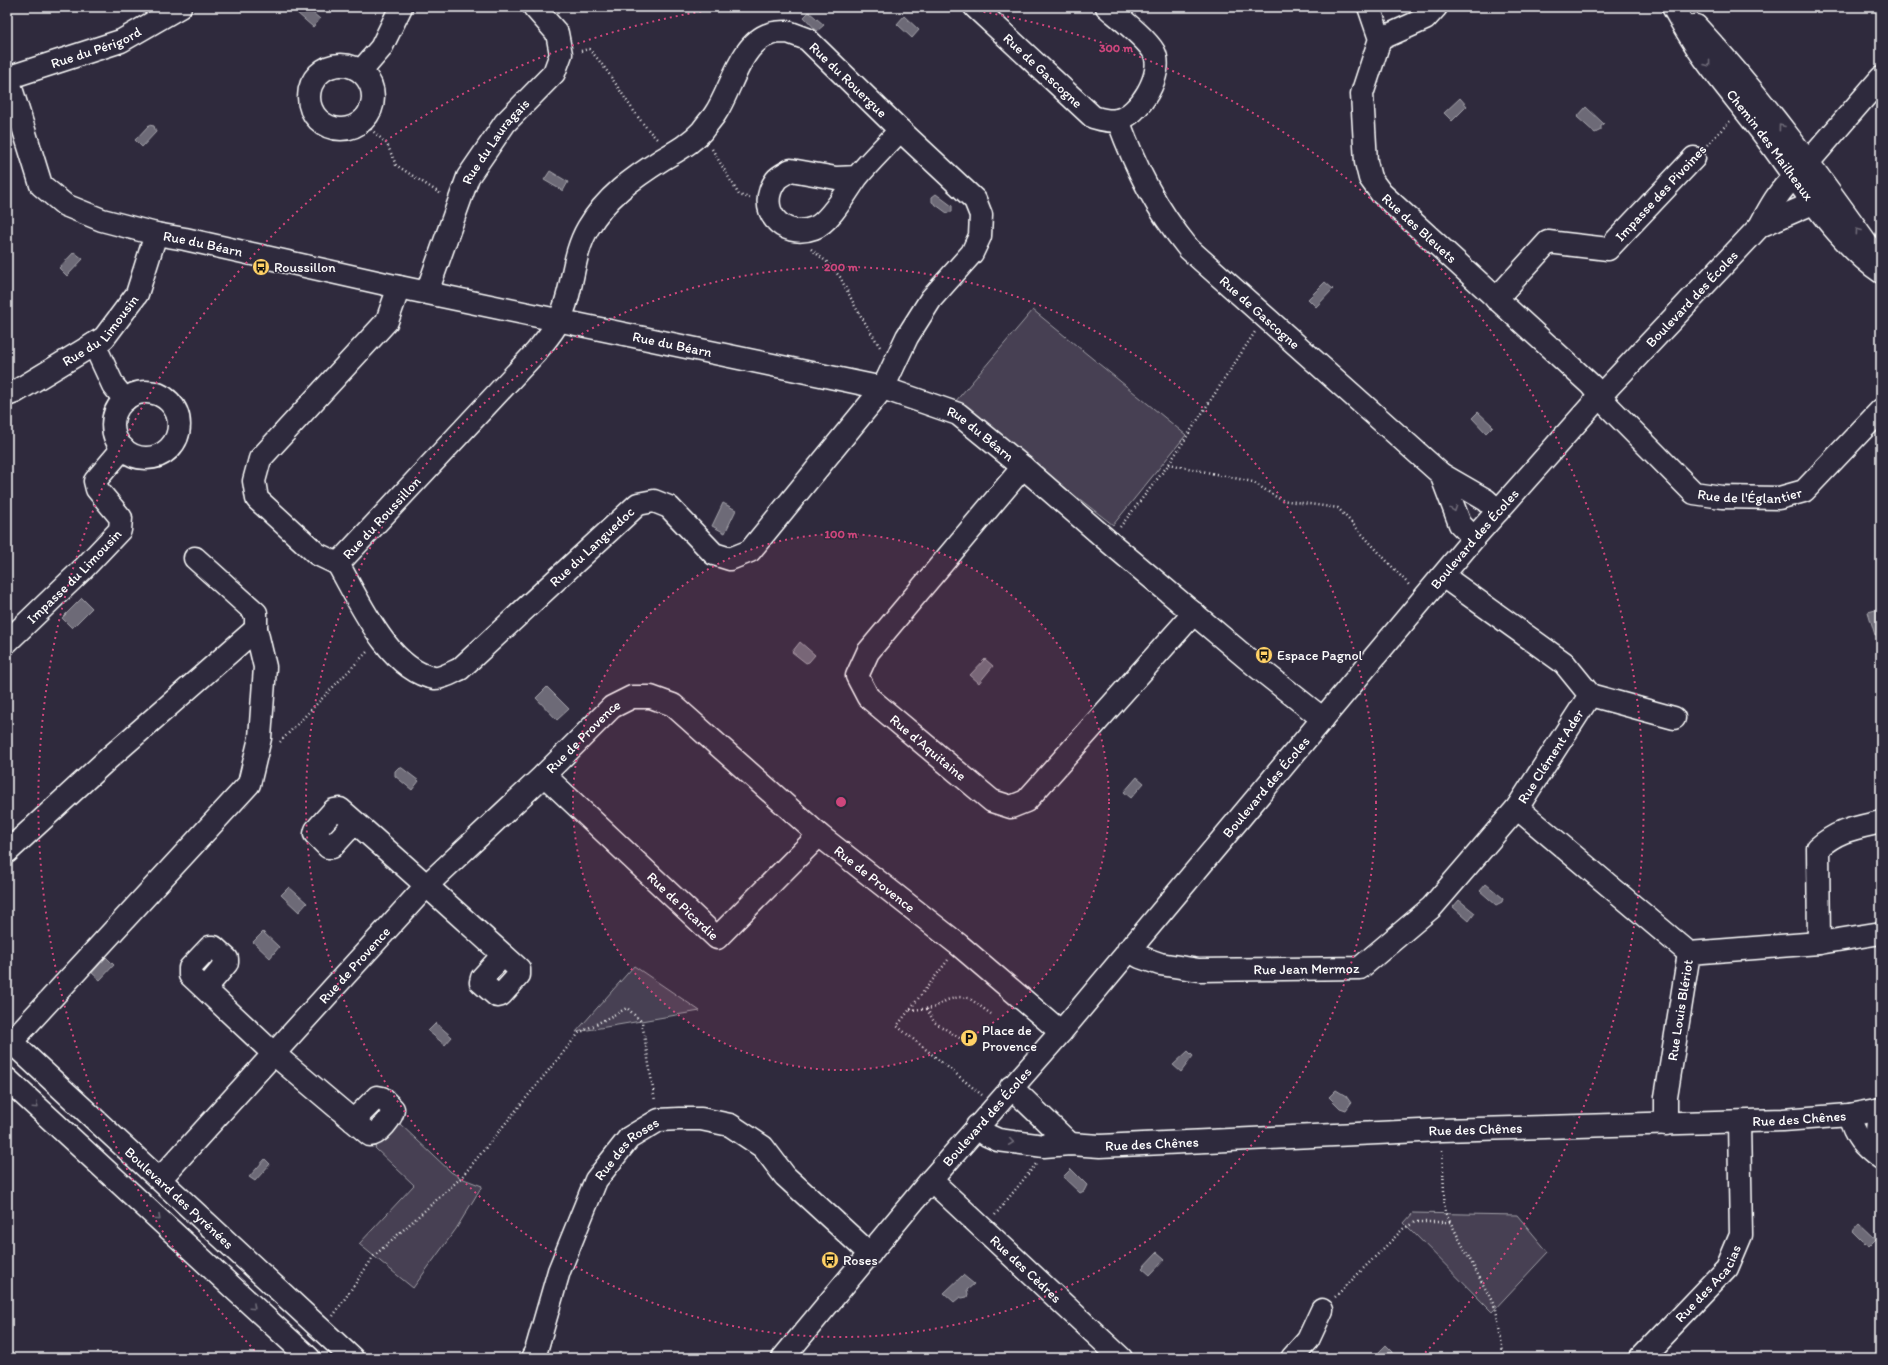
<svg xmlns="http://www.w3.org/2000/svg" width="1888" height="1365" font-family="Itim,sans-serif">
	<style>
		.green { fill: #464152; stroke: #a2a0a8 }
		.water { fill: #6d6a77; stroke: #a7a6ad }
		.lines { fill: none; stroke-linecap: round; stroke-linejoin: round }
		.minor-casing { stroke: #fff; stroke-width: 25 }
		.path { stroke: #fff; stroke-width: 2.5; stroke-dasharray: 1 3; stroke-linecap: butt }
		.minor { stroke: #2f2a3d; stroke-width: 22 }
		.oneway { stroke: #6d6a77 }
		.ring { fill: none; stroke: #ce467c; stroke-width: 2; stroke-dasharray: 2 4 }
		.labels { text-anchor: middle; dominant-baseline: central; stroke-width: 3; stroke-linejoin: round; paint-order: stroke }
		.street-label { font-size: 14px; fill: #fff; stroke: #2f2a3d }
		.poi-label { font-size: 14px; fill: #fff; stroke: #2f2a3d; text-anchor: start }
		.centre { fill: #ce467c; stroke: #2f2a3d; stroke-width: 2 }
		.ring-label { font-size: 12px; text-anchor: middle; font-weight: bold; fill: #ce467c; stroke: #2f2a3d; stroke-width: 3; stroke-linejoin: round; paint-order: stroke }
	</style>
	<rect width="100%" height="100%" fill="#2f2a3d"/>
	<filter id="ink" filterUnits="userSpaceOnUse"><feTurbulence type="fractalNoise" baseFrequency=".025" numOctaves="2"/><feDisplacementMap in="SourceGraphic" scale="8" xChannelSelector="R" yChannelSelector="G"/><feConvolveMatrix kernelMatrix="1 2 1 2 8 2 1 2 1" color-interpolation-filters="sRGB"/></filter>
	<g filter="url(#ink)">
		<!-- green -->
		<g class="green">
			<polygon points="1033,310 1186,435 1113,525 955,402"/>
			<polygon points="634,966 700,1011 576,1032"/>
			<polygon points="399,1123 451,1172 461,1178 482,1186 456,1229 413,1288 359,1244 414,1185 375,1148"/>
			<polygon points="1413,1213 1517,1215 1548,1252 1492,1312 1404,1223"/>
		</g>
		<!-- water -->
		<g class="water">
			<polygon points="302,7 306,7 320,19 313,27 297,13"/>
			<polygon points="809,12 824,25 817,31 804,17"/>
			<polygon points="904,16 919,30 912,38 897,24"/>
			<polygon points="1460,98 1467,106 1452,121 1444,113"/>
			<polygon points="1586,107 1604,124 1601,126 1601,130 1595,133 1577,117"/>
			<polygon points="149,125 154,126 156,132 142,147 135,140"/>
			<polygon points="550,171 568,182 563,191 544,180"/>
			<polygon points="936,194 952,206 952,212 947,213 932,202 932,197"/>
			<polygon points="74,252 83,259 67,276 59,268"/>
			<polygon points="1325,282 1333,289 1316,307 1308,299"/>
			<polygon points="1478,412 1493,426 1486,433 1472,418"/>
			<polygon points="723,503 736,510 725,533 712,526"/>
			<polygon points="82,598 92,608 72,628 62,618"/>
			<polygon points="1879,609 1881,616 1881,634 1875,635 1868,612"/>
			<polygon points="800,642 815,655 809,662 806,663 792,652"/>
			<polygon points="985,659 993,666 979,683 970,675"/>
			<polygon points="547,687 569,709 557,720 536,698"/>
			<polygon points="399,767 402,768 419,781 412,790 395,776 395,771"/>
			<polygon points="1137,777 1144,783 1131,798 1124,792"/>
			<polygon points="1486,884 1503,898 1502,902 1496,905 1480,891"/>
			<polygon points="289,887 307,903 299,912 281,895"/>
			<polygon points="1459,900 1475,913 1469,921 1453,907"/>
			<polygon points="263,932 279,947 270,958 253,942"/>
			<polygon points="106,957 114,965 100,980 92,973"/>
			<polygon points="436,1023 452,1037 445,1045 428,1031"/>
			<polygon points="1188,1051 1193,1056 1181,1072 1173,1065"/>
			<polygon points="1336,1090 1346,1096 1351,1103 1346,1110 1340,1108 1329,1097"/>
			<polygon points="265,1159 270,1164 255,1181 249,1177"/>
			<polygon points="1071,1169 1087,1185 1084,1191 1080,1193 1063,1177"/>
			<polygon points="1860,1225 1876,1240 1868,1248 1853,1233"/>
			<polygon points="1157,1252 1165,1259 1150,1275 1142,1268"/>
			<polygon points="963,1275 974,1284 967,1290 968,1294 967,1297 962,1298 960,1297 954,1302 944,1293"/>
			<polygon points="1386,1345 1393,1352 1393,1358 1379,1358 1378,1353"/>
		</g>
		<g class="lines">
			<!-- minor casing -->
			<g class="minor-casing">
				<g id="minor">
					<path id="s1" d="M975 7 1093 117C1100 119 1109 122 1117 120 1139 116 1165 73 1154 52 1146 38 1120 18 1107 7"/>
					<path id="s2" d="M1369 7 1380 39 1362 94 1366 162 1370 178 1381 193 1591 385 1609 407 1694 493 1722 497 1779 498 1804 491 1881 410"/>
					<path id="s3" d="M1673 7C1683 25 1693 43 1705 59 1723 84 1743 107 1761 131 1796 177 1834 240 1881 272"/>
					<path d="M1696 26C1763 98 1821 179 1878 259"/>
					<path d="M788 32 807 39 900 130 975 200 981 215 980 236 972 253 931 299 907 337 883 388 750 551 730 559 714 554 669 507 654 501 638 504 460 669C453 672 441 679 434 678 389 670 359 601 338 564L536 352C544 342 554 331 559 320 574 291 571 257 588 228 606 197 633 178 663 159 677 151 691 143 702 131 706 125 711 120 715 114 731 91 740 43 770 34 775 32 782 32 788 32Z"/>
					<polyline points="1380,39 1425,19 1436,7"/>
					<circle cx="341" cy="97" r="32"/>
					<polyline points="361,71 381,48 401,7"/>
					<path id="s4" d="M7 75 41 185 65 205 102 220 156 234 185 239 399 287 883 388 958 414 1023 467 1108 541 1256 666 1323 719"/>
					<path id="s5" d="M7 78 121 41 180 7"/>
					<path id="s6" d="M1118 120C1137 171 1155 207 1189 249L1441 474 1486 500 1498 511"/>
					<polyline points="1799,173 1881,78"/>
					<path d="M857 177 836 178 791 170C786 173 779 176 776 180 755 209 782 240 814 228 830 222 847 191 857 177 870 161 886 146 900 130"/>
					<polyline points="1760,226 1804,207 1812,201 1818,188"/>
					<path id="s7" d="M427 292 468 177 505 123 554 73 561 54 557 33 534 7"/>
					<polyline points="1496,299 1548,242 1608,249 1694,158"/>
					<polyline points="94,344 113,385 125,400"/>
					<circle cx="146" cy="425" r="33"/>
					<path id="s8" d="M7 395 15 392 104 338 137 294 156 234"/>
					<path id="s9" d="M1023 467 868 652 857 676 868 697 992 801 1011 807 1026 801 1194 613"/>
					<polyline points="1441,474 1460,524 1474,538"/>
					<polyline points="195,558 256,613 256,629"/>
					<polyline points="338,564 317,554 257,499 254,481 260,459 387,321 399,287"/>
					<path id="s10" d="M7 642 83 569 120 530 121 518 97 489 95 481 123 448"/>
					<polyline points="1590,695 1674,718"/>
					<path id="s11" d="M544 775 717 938 819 835"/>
					<polyline points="1517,808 1689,953"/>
					<path d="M355 822 332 847H328L315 834 316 830 334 810 340 809C400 861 459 915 519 969V975L501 995 497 996 481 982 482 978 503 955"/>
					<polyline points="7,852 109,758 256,629 265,667 260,738 249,784 11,1042"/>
					<path d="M1819 943 1818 848C1838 830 1855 828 1881 822"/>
					<path id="s12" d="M1128 950 1140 957 1160 964 1199 970 1360 968 1432 907 1517 808 1590 695 1564 663 1443 576"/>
					<path d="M205 989 227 963V959L214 947H210L190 968V975L274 1054 370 1135C378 1135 393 1117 393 1109L382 1098 377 1097 353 1121"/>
					<path id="s13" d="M7 1038 352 1358"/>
					<polyline points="7,1079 309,1358"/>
					<polyline points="1011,1087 1070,1144"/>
					<polyline points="1876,1110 1878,1121 1876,1141 1881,1155"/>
					<path d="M1849 1115C1855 1137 1863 1146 1881 1159"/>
					<path id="s14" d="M1666 1124V1097L1689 953 1819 943 1881 933"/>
					<path id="s15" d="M977 1126 987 1135 998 1140 1044 1146 1070 1144 1100 1146 1442 1130 1783 1120 1849 1115 1881 1109"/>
					<path id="s16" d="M160 1179 427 885 544 775 612 707 632 697H651L673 705 819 835 959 945 1061 1032"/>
					<path id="s17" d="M931 1180 1121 1358"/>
					<path id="s18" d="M532 1358 536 1351 559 1271 596 1180 629 1138 659 1120 679 1119H701L730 1125 763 1147 785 1176 870 1254"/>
					<path id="s19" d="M783 1358 931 1180 1061 1032 1474 538 1600 396 1760 226C1768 211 1780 188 1794 178 1799 174 1809 174 1815 173"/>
					<polyline points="1292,1358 1308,1340 1322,1310"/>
					<path id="s20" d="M1641 1358 1727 1268 1741 1235 1739 1122"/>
				</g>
			</g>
			<!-- path -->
			<g class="path">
				<path d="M581 51 589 49C617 79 629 112 658 140"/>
				<polyline points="362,121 387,144 396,165 441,194"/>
				<polyline points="1707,145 1730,121"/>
				<polyline points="712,149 739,195 750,198"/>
				<polyline points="811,249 828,263 840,277 856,308 880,347"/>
				<polyline points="1169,464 1253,482 1281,500 1338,508 1409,585"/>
				<polyline points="1120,527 1169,464 1255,332"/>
				<polyline points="280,742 367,652"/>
				<polyline points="948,960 897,1026 982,1095"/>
				<polyline points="927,1009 934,1022 966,1042"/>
				<polyline points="910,1010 933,1008 947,1000 959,997 969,998 991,1014"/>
				<polyline points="1442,1150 1445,1212 1496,1309 1504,1358"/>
				<polyline points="995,1215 1036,1164"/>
				<polyline points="1335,1297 1403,1229 1415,1222 1450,1222"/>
				<polyline points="333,1316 374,1256 461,1178 579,1033 627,1008 642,1022 655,1101"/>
				<polyline points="1163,1358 1164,1356 1166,1358"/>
			</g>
			<!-- minor -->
			<use href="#minor" class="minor"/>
		</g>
		<!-- one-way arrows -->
		<defs><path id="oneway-chevron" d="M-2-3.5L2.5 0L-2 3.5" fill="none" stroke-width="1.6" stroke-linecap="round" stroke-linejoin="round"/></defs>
		<g class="oneway">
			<use href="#oneway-chevron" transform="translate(1708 64) rotate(52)"/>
			<use href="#oneway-chevron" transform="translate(1781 127) rotate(-127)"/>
			<use href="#oneway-chevron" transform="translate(1858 231) rotate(-126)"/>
			<use href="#oneway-chevron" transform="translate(1454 509) rotate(70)"/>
			<use href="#oneway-chevron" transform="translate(36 1106) rotate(43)"/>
			<use href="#oneway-chevron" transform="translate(1011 1142) rotate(8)"/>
			<use href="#oneway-chevron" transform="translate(158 1218) rotate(43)"/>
			<use href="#oneway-chevron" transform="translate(253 1307) rotate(43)"/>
		</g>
	</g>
	<!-- distance rings -->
	<circle cx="841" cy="802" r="268" fill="#ce467c" fill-opacity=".12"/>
	<g class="ring">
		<circle cx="841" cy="802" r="268"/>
		<circle cx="841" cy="802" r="535"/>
		<path d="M259 1355A803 803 0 0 1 722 8M960 8A803 803 0 0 1 1423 1355"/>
	</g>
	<!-- icons -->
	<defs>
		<g id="bus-disc" transform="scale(0.9)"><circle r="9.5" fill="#ffd166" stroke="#2f2a3d"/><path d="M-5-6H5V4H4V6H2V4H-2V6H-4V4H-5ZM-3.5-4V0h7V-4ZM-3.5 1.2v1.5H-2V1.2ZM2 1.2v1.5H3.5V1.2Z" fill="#111"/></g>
		<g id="parking-disc" transform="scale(0.9)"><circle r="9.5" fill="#ffd166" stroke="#2f2a3d"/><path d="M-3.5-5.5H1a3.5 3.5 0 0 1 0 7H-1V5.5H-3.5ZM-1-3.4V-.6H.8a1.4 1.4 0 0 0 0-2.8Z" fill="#111"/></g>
	</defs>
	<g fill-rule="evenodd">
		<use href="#bus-disc" x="261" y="267"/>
		<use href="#bus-disc" x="1264" y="655"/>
		<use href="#parking-disc" x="969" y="1038"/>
		<use href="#bus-disc" x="830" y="1260"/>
	</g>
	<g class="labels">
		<!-- street labels -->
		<g class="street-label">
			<text stroke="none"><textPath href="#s5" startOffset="94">Rue du Périgord</textPath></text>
			<text stroke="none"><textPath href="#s1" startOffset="93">Rue de Gascogne</textPath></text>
			<text transform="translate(848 80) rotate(44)">Rue du Rouergue</text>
			<text stroke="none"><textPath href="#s7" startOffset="167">Rue du Lauragais</textPath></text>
			<text stroke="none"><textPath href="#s3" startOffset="169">Chemin des Mailheaux</textPath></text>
			<text transform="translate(1661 193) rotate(-47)">Impasse des Pivoines</text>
			<text stroke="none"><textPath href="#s2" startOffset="247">Rue des Bleuets</textPath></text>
			<text stroke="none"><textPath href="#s4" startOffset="290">Rue du Béarn</textPath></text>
			<text stroke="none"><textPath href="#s19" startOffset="1396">Boulevard des Écoles</textPath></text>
			<text stroke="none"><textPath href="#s6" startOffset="243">Rue de Gascogne</textPath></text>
			<text stroke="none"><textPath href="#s8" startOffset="115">Rue du Limousin</textPath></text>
			<text stroke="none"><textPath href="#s4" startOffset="770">Rue du Béarn</textPath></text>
			<text stroke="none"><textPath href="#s4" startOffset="1094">Rue du Béarn</textPath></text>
			<text stroke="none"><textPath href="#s2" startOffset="685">Rue de l'Églantier</textPath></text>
			<text transform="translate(382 518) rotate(-47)">Rue du Roussillon</text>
			<text stroke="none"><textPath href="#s19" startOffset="1072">Boulevard des Écoles</textPath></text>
			<text transform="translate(592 547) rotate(-43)">Rue du Languedoc</text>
			<text stroke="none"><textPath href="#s10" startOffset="94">Impasse du Limousin</textPath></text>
			<text stroke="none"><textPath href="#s16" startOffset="613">Rue de Provence</textPath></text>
			<text stroke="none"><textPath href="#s9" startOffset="370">Rue d'Aquitaine</textPath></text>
			<text stroke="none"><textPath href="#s12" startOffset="522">Rue Clément Ader</textPath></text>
			<text stroke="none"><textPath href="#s19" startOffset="748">Boulevard des Écoles</textPath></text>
			<text stroke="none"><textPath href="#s16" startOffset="985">Rue de Provence</textPath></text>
			<text stroke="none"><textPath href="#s11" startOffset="191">Rue de Picardie</textPath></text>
			<text stroke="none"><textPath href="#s16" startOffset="289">Rue de Provence</textPath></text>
			<text stroke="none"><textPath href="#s12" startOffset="182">Rue Jean Mermoz</textPath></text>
			<text stroke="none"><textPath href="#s14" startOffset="115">Rue Louis Blériot</textPath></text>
			<text stroke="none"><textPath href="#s19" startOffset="316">Boulevard des Écoles</textPath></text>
			<text stroke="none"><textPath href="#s15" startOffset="828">Rue des Chênes</textPath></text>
			<text stroke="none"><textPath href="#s15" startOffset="504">Rue des Chênes</textPath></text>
			<text stroke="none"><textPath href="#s15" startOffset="180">Rue des Chênes</textPath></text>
			<text stroke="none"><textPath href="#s18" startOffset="234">Rue des Roses</textPath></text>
			<text stroke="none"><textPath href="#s13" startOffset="235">Boulevard des Pyrénées</textPath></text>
			<text stroke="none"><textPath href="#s17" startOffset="130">Rue des Cèdres</textPath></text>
			<text stroke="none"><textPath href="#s20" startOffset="101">Rue des Acacias</textPath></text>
		</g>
		<!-- poi labels -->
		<g class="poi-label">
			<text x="274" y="267">Roussillon</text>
			<text x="1277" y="655">Espace Pagnol</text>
			<text x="982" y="1030">Place de<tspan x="982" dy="16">Provence</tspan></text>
			<text x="843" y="1260">Roses</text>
		</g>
	</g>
	<circle cx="841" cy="802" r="6" class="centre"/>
	<g class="ring-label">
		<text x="1116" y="52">300 m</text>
		<text x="841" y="271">200 m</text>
		<text x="841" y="538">100 m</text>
	</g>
	<!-- margin -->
	<rect width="1888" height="1365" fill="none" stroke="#2f2a3d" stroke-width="24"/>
	<rect x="12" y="12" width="1864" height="1341" fill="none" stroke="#fff" stroke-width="1.5" filter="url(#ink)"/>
</svg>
